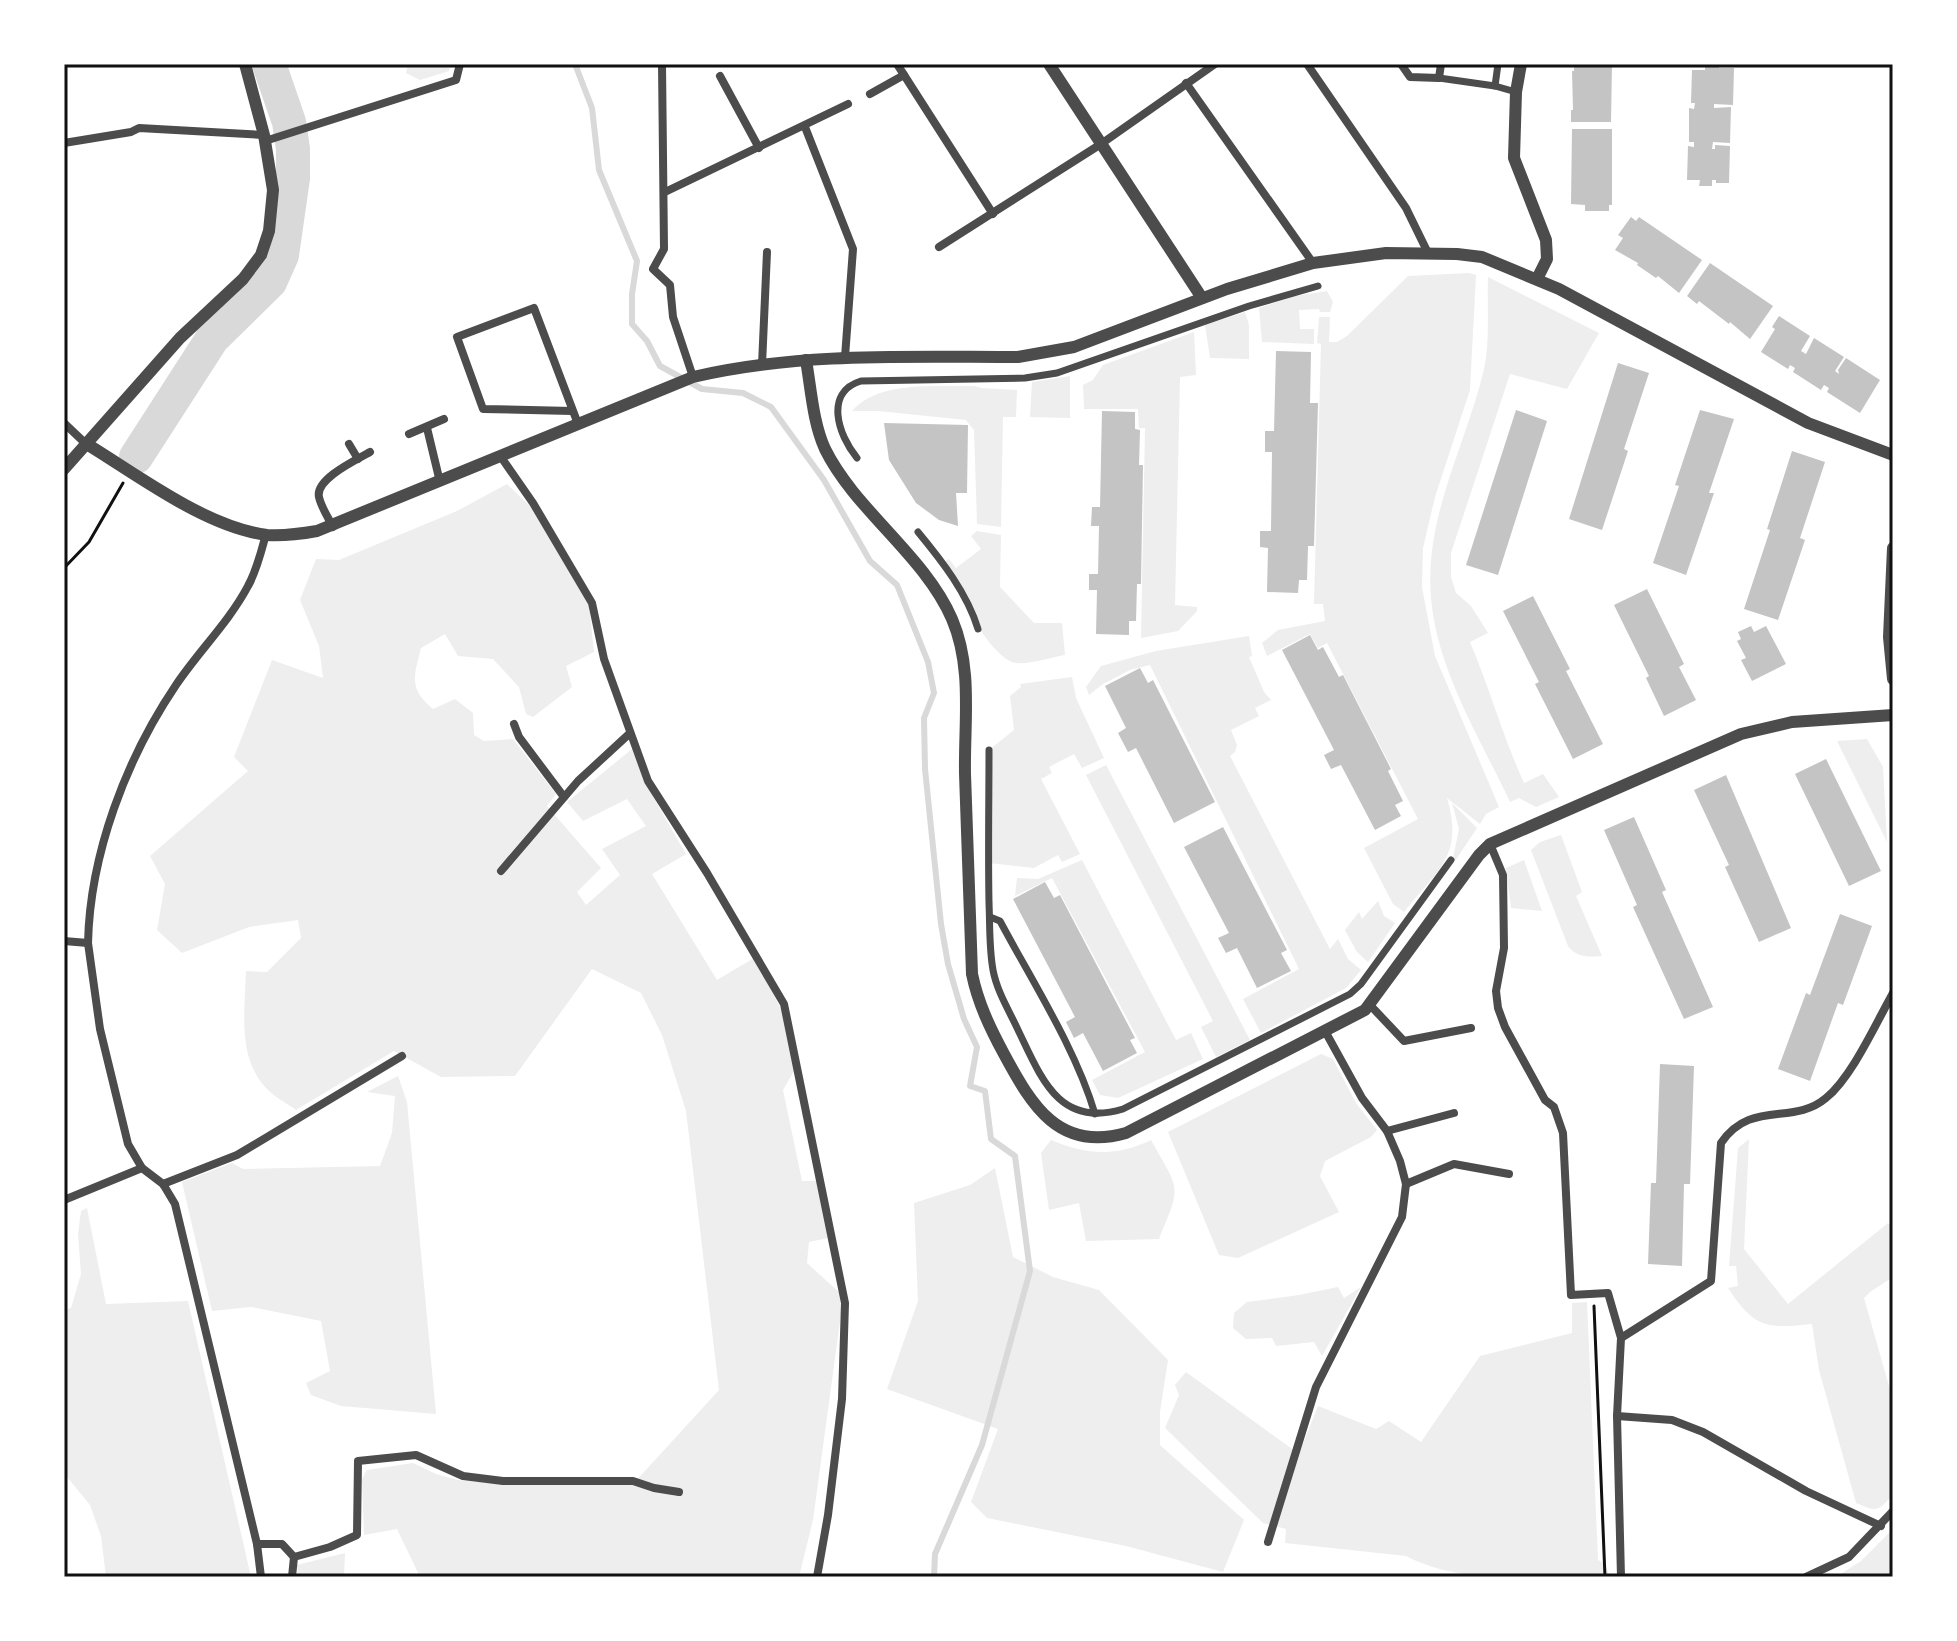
<svg xmlns="http://www.w3.org/2000/svg" width="1957" height="1641" font-family="Karla,sans-serif">
	<style>
		.green { fill: #eee }
		.lines { fill: none; stroke-linecap: round; stroke-linejoin: round }
		.stream { stroke: #d9d9d9; stroke-width: 6 }
		.river { stroke: #d9d9d9; stroke-width: 34 }
		.building { fill: #c4c4c4 }
		.path { stroke: #111; stroke-width: 3 }
		.pedestrian { stroke: #4c4c4c; stroke-width: 7 }
		.minor { stroke: #4c4c4c; stroke-width: 8 }
		.tertiary { stroke: #4c4c4c; stroke-width: 12 }
		.neatline { fill: none; stroke: #111; stroke-width: 3 }
	</style>
	<rect width="100%" height="100%" fill="#fff"/>
	<!-- green -->
	<g class="green">
		<polygon points="408,64 450,64 449,71 420,80 406,73"/>
		<path d="M1469 273 1476 275 1470 390 1435 497 1423 548 1422 587 1435 656 1499 807 1486 814 1480 824 1447 798C1464 856 1438 869 1404 912L1393 904 1364 848 1418 819 1327 643 1318 648 1310 634 1267 656 1262 643 1278 630 1325 621 1323 604H1314L1321 344 1317 343 1319 317H1330L1329 342H1337L1347 336 1408 276Z"/>
		<path d="M1488 277 1599 333 1567 389 1510 374 1451 553V577L1456 593 1471 606 1488 633 1470 642C1490 689 1503 737 1524 783L1543 774 1559 797 1536 807 1519 798 1510 802C1480 738 1437 670 1431 598 1424 516 1466 446 1484 369 1490 342 1487 305 1488 277Z"/>
		<polygon points="1327,291 1333,302 1330,312 1320,312 1319,309 1299,310 1300,329 1314,329 1314,344 1262,342 1259,308 1295,296"/>
		<polygon points="1245,312 1249,325 1249,359 1210,358 1205,325"/>
		<polygon points="1194,332 1196,375 1180,377 1175,605 1197,607 1197,611 1178,631 1141,638 1145,428 1139,428 1138,409 1084,409 1083,385 1093,380 1103,365"/>
		<polygon points="1070,376 1070,418 1030,417 1032,382"/>
		<path d="M974 386 982 388 1017 390 1016 417H1003L1001 527 977 524 974 430 966 420 878 411H852C879 380 936 387 974 386Z"/>
		<path d="M507 484 530 506 589 605 594 652 566 666 572 687 533 717 526 714 519 687 493 659 458 656 445 634 421 648C414 677 408 688 433 709L455 699 473 713 474 735 484 741 513 739 556 794 547 806 601 868 577 892 586 905 620 875 602 849 646 826 627 799 583 821 567 802 632 749 645 783 686 854 652 874 717 980 754 958 782 1011 794 1071 783 1090 802 1181H820L828 1238 809 1242 807 1263 840 1293 841 1314 813 1520 799 1577H420L397 1529 364 1535 362 1479 367 1470 413 1463 436 1474 458 1480 503 1484H633L719 1390 686 1111 662 1035 641 993 592 969 515 1076 441 1077 394 1051 296 1110C286 1103 273 1096 265 1087 237 1055 245 1010 246 971L267 972 301 938 298 920 249 927 182 953 157 930 165 884 150 856 248 771 234 757 272 660 323 678 319 646 300 600 316 559 339 560 457 511Z"/>
		<path d="M977 531 1001 535 1000 587 1034 623H1062L1065 655C1053 657 1027 665 1016 663 990 659 955 586 942 563L949 559 956 568 981 549 971 536Z"/>
		<polygon points="1249,636 1252,656 1249,657 1264,692 1271,700 1255,708 1259,716 1231,730 1237,745 1235,752 1230,756 1330,949 1338,939 1348,959 1361,970 1346,988 1261,1033 1243,999 1299,969 1150,665 1130,670 1103,684 1089,695 1086,687 1101,666 1156,651"/>
		<polygon points="1072,677 1076,698 1104,758 1082,768 1074,754 1049,767 1052,773 1041,779 1080,854 1062,862 1058,855 1034,868 989,863 989,750 1014,730 1010,696 1021,687 1020,684"/>
		<polygon points="1867,739 1883,767 1887,842 1837,741"/>
		<polygon points="1106,765 1250,1040 1216,1057 1201,1027 1213,1021 1086,775"/>
		<polygon points="1452,803 1477,828 1455,861 1453,858 1459,829"/>
		<path d="M1561 835 1582 892 1576 896 1602 956C1589 957 1577 958 1568 946L1531 850 1540 842Z"/>
		<polygon points="1082,860 1176,1040 1191,1033 1203,1059 1118,1098 1100,1095 1092,1080 1145,1052 1052,878 1015,896 1017,878 1038,879"/>
		<polygon points="1524,860 1542,911 1511,908 1506,868"/>
		<polygon points="1378,901 1384,916 1395,923 1368,962 1357,952 1345,930 1359,912 1362,919"/>
		<polygon points="1321,1054 1333,1059 1356,1103 1377,1130 1371,1137 1325,1161 1320,1176 1339,1212 1238,1258 1219,1255 1168,1132"/>
		<polygon points="398,1076 407,1102 436,1414 341,1406 311,1395 306,1383 330,1371 321,1321 251,1307 212,1311 182,1182 232,1163 243,1169 380,1166 392,1133 395,1096 367,1092"/>
		<path d="M1749 1139 1744 1249 1788 1304 1888 1223 1893 1229V1277L1870 1292 1864 1298 1893 1400V1495C1877 1512 1877 1512 1856 1503L1819 1370 1812 1324C1767 1329 1754 1328 1728 1288L1738 1286 1736 1266H1729L1738 1148Z"/>
		<path d="M1051 1140C1087 1155 1116 1157 1151 1140 1180 1192 1182 1184 1159 1239L1086 1241 1079 1203 1049 1210 1041 1153Z"/>
		<polygon points="995,1168 1013,1257 1053,1277 1099,1290 1168,1360 1160,1412 1160,1445 1244,1520 1223,1572 1126,1546 987,1518 971,1502 998,1429 887,1389 918,1301 914,1203 970,1185"/>
		<polygon points="87,1208 106,1304 188,1301 251,1577 106,1577 101,1536 90,1505 64,1473 64,1310 71,1308 81,1274 78,1234 81,1211"/>
		<polygon points="1338,1287 1344,1298 1361,1287 1322,1356 1314,1342 1276,1346 1272,1338 1246,1339 1233,1328 1234,1313 1247,1302 1299,1295"/>
		<path d="M1587 1302 1598 1560 1605 1564 1610 1577C1548 1577 1462 1586 1406 1556L1285 1543 1286 1529 1263 1523 1165 1428 1179 1395 1175 1385 1186 1372 1299 1454 1318 1406 1376 1429 1389 1421 1421 1442 1480 1356 1572 1333V1303Z"/>
		<polygon points="1893,1529 1893,1577 1836,1577 1861,1561"/>
		<polygon points="345,1553 344,1577 298,1577 297,1565"/>
	</g>
	<g class="lines">
		<!-- stream -->
		<polyline class="stream" points="575,64 592,108 599,170 637,261 632,294 632,324 647,341 660,366 702,389 743,393 771,407 824,480 870,561 897,585 928,662 934,693 924,718 925,769 941,924 948,964 964,1019 977,1047 970,1086 985,1091 991,1139 1015,1156 1030,1271 982,1445 935,1554 934,1577"/>
		<!-- river -->
		<polyline class="river" points="136,457 212,339 270,282 282,255 293,178 293,149 289,122 269,64"/>
	</g>
	<!-- building -->
	<g class="building">
		<polygon points="1574,64 1612,64 1611,122 1571,122 1571,110 1573,110 1572,71 1574,71"/>
		<polygon points="1705,64 1719,64 1719,68 1734,68 1733,105 1714,104 1714,108 1731,107 1730,143 1713,142 1712,149 1715,149 1715,145 1730,146 1729,183 1716,183 1716,180 1712,180 1712,186 1699,186 1700,180 1687,180 1688,146 1694,147 1694,142 1689,142 1689,108 1694,109 1695,103 1691,103 1692,70 1705,70"/>
		<polygon points="1572,129 1612,129 1612,205 1609,205 1609,211 1585,211 1585,205 1571,204"/>
		<polygon points="1631,217 1636,221 1639,217 1702,260 1679,293 1658,276 1656,278 1637,265 1638,263 1615,250 1623,238 1618,235"/>
		<polygon points="1710,263 1773,306 1750,339 1730,322 1729,324 1699,301 1697,304 1687,296"/>
		<polygon points="1779,316 1810,336 1801,351 1806,354 1814,338 1844,357 1835,371 1839,374 1838,370 1846,358 1880,380 1860,413 1827,392 1829,388 1824,385 1821,390 1793,372 1795,368 1790,365 1788,369 1761,352 1775,329 1772,327"/>
		<polygon points="1276,351 1311,352 1310,403 1318,403 1314,546 1308,546 1307,580 1299,580 1298,593 1267,592 1268,548 1260,547 1260,531 1271,531 1272,452 1265,452 1265,431 1274,431"/>
		<polygon points="1618,363 1649,373 1624,449 1628,451 1602,530 1569,519"/>
		<polygon points="1516,410 1547,421 1498,575 1466,565"/>
		<polygon points="1700,410 1734,419 1709,493 1714,493 1686,575 1653,563 1679,486 1675,485"/>
		<polygon points="1102,411 1135,412 1135,429 1140,430 1139,465 1143,465 1141,584 1137,584 1136,621 1129,621 1129,635 1096,634 1097,590 1089,590 1089,574 1098,574 1099,526 1091,526 1092,507 1100,507"/>
		<polygon points="884,423 968,425 967,493 956,493 958,526 939,520 916,503 889,460"/>
		<polygon points="1792,451 1825,462 1800,538 1805,540 1778,620 1744,609 1770,530 1767,529"/>
		<polygon points="1647,589 1684,664 1679,667 1696,700 1664,716 1646,678 1649,676 1614,605"/>
		<polygon points="1533,596 1570,669 1566,671 1603,744 1573,759 1535,684 1539,682 1503,611"/>
		<polygon points="1751,626 1754,632 1766,626 1786,664 1752,681 1741,660 1746,658 1737,641 1741,639 1738,632"/>
		<polygon points="1310,635 1318,650 1323,647 1339,677 1343,675 1391,769 1388,771 1403,801 1395,805 1401,816 1375,830 1341,765 1331,769 1324,755 1334,750 1282,650"/>
		<polygon points="1140,668 1148,683 1153,680 1215,802 1174,823 1136,748 1128,752 1118,733 1126,728 1105,686"/>
		<polygon points="1826,759 1881,871 1849,886 1795,774"/>
		<polygon points="1726,775 1791,928 1759,942 1725,867 1729,865 1694,790"/>
		<polygon points="1634,817 1666,890 1662,892 1713,1007 1684,1019 1633,907 1637,905 1604,830"/>
		<polygon points="1223,827 1287,950 1281,953 1291,971 1257,988 1237,948 1226,953 1218,938 1229,933 1184,847"/>
		<polygon points="1045,882 1054,898 1060,895 1135,1038 1130,1040 1137,1053 1103,1071 1083,1033 1074,1038 1066,1022 1075,1017 1013,899"/>
		<polygon points="1840,914 1872,926 1843,1005 1838,1003 1810,1081 1778,1069 1806,993 1810,995"/>
		<polygon points="1660,1064 1694,1066 1690,1184 1684,1184 1682,1266 1648,1264 1651,1183 1656,1183"/>
	</g>
	<g class="lines">
		<!-- path -->
		<g class="path">
			<polyline points="64,568 89,542 123,483"/>
			<polyline points="1594,1306 1605,1577"/>
		</g>
		<!-- pedestrian -->
		<g class="pedestrian">
			<polyline points="1439,78 1495,86 1516,92"/>
			<polyline points="1495,86 1498,64"/>
			<path d="M857 458C838 435 824 392 861 381L1025 378 1057 373 1249 306 1318 286"/>
			<path d="M918 532C942 561 967 593 978 629"/>
			<path d="M989 750C989 801 988 852 989 903 990 925 989 948 993 970 997 992 1010 1012 1019 1032 1042 1080 1060 1128 1123 1109L1350 994 1361 984 1451 860"/>
			<path d="M990 917 1000 921C1032 981 1076 1049 1095 1114"/>
		</g>
		<!-- minor -->
		<g class="minor">
			<polyline points="662,64 664,249 653,269 670,285 673,317 693,377"/>
			<polyline points="897,64 993,214"/>
			<polyline points="1307,64 1406,208 1428,253"/>
			<polyline points="1401,64 1410,77 1439,78 1441,64"/>
			<polyline points="720,76 759,148"/>
			<polyline points="1186,83 1313,263"/>
			<polyline points="870,94 904,75"/>
			<polyline points="805,127 853,249 845,357"/>
			<polyline points="265,141 456,80 460,64"/>
			<polyline points="64,143 131,132 139,128 264,135"/>
			<polyline points="665,192 848,104"/>
			<polyline points="939,247 1101,144 1215,64"/>
			<polyline points="762,365 767,252"/>
			<polyline points="572,411 483,409 457,337 534,308 578,424"/>
			<polyline points="64,423 85,443"/>
			<polyline points="427,428 440,482"/>
			<polyline points="409,434 444,419"/>
			<polyline points="349,444 358,459"/>
			<polyline points="501,457 533,503 592,603 604,659 648,781 707,873 784,1004 845,1303 842,1399 828,1515 817,1577"/>
			<path d="M333 527C328 517 321 507 319 497 315 479 356 460 370 452"/>
			<polyline points="514,724 519,737 564,797"/>
			<polyline points="1490,844 1503,875 1504,948 1496,991 1498,1008 1505,1027 1545,1100 1554,1107 1563,1133 1571,1295 1608,1293 1621,1338"/>
			<polyline points="501,871 578,781 629,734"/>
			<polyline points="64,941 88,943 100,1029 128,1144 142,1168"/>
			<path d="M88 943C90 854 126 759 176 685 198 652 229 622 248 586 257 570 261 552 266 534"/>
			<polyline points="1370,1005 1404,1041 1471,1028"/>
			<polyline points="1387,1131 1454,1113"/>
			<polyline points="163,1184 237,1155 402,1056"/>
			<polyline points="1406,1184 1454,1164 1509,1174"/>
			<polyline points="64,1200 142,1168 163,1184 175,1204 257,1544 261,1577"/>
			<polyline points="1617,1416 1672,1420 1703,1432 1806,1491 1881,1526"/>
			<polyline points="1268,1542 1316,1387 1402,1217 1406,1184 1400,1161 1387,1131 1362,1098 1325,1031"/>
			<polyline points="257,1544 282,1544 294,1557 330,1547 357,1535 358,1461 416,1455 463,1476 503,1481 633,1481 654,1488 679,1492"/>
			<polyline points="292,1577 294,1557"/>
			<path d="M1621 1577 1617 1416 1621 1338 1711 1281 1721 1143C1751 1099 1793 1126 1826 1098 1852 1077 1876 1023 1893 993"/>
			<polyline points="1806,1577 1849,1557 1893,1511"/>
		</g>
		<!-- tertiary -->
		<g class="tertiary">
			<polyline points="1049,64 1202,298"/>
			<polyline points="1521,64 1516,92 1514,158 1546,240 1547,259 1537,279"/>
			<path d="M806 360C811 389 813 423 825 449 855 510 925 556 952 619 973 668 964 722 965 774 967 841 970 907 972 974 978 1003 990 1028 1004 1054 1032 1106 1059 1152 1126 1133L1365 1010 1479 855 1490 844 1741 734 1792 722 1893 715"/>
			<path d="M85 443C138 475 205 527 267 535 284 536 300 534 317 531L693 377C800 352 909 357 1018 357L1074 347 1227 289 1313 263 1386 253 1457 254 1482 257 1559 289 1808 423 1893 455"/>
			<polyline points="64,469 180,338 243,279 261,255 269,231 273,190 264,135 245,64"/>
			<polyline points="1893,548 1889,637 1893,679"/>
		</g>
	</g>
	<!-- border -->
	<rect width="1957" height="1641" fill="none" stroke="#ffffff" stroke-width="132"/>
	<rect x="66" y="66" width="1825" height="1509" class="neatline"/>
</svg>
